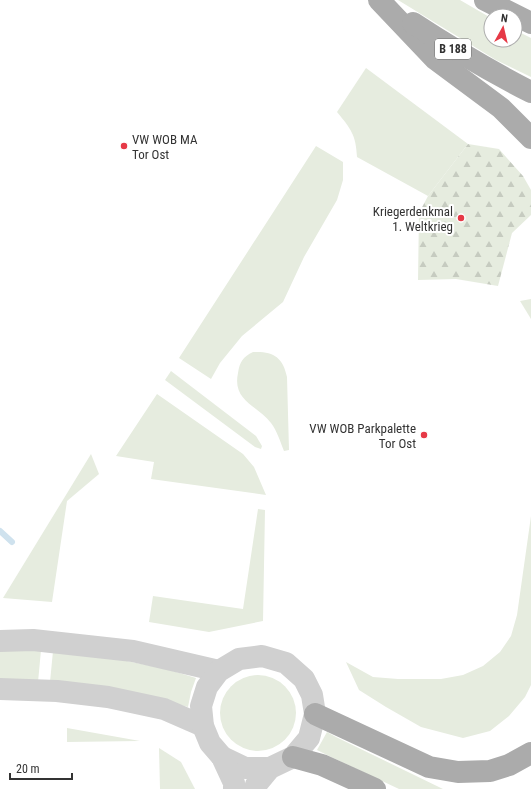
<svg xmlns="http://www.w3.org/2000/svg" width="531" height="789" font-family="'Roboto Condensed',sans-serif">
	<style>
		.green { fill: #e6ecdf }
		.forest { fill: url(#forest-firs) }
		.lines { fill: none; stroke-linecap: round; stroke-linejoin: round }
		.stream { stroke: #cfe2ee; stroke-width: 6 }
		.minor { stroke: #d0d0d0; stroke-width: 22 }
		.major { stroke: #ababab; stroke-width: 22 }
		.poi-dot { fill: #e63946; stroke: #fff; stroke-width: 1.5 }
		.labels { text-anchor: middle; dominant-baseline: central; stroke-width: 4; stroke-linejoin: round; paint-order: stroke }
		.shield { fill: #fff; stroke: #707070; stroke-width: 1 }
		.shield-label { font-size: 12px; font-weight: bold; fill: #333 }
		.poi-label { font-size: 13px; fill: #333; stroke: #fff; text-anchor: end }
	</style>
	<defs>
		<pattern id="forest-firs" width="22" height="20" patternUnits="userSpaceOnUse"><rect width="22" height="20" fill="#e6ecdf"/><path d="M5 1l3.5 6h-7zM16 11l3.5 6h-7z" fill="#c6cbc0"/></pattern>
	</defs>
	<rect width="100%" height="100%" fill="#fff"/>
	<!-- green -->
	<g class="green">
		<polygon points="398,0 460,0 491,18 491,40 515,40 515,30 531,38 531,77 496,60"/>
		<path d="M366 68 468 144 428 196 357 157C356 135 351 129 337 112Z"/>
		<polygon points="316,146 343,162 343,180 337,200 304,257 283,302 242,336 220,363 211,379 179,358"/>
		<polygon points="531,299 531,319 520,301"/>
		<path d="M253 352C273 351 283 357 287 377L289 450 284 451C280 441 277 431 271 423 257 405 232 401 238 373 240 361 243 357 253 352Z"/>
		<polygon points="171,371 256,436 262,446 261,449 255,447 165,380"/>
		<polygon points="157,394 243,454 254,467 266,495 151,479 154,462 116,456"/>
		<polygon points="91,454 99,474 67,501 52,602 3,598"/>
		<polygon points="258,509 265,510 263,621 209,632 149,622 153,596 243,609"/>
		<polygon points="531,516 531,685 525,697 509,716 490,731 463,738 421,727 386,707 359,690 346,662 373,677 398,679 441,679 463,675 483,666 500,652 511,636 517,615"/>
		<polygon points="0,650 41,650 38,682 0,682"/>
		<polygon points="53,651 112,658 166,669 196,678 191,692 188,707 154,698 50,682"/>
		<circle cx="258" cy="713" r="38"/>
		<polygon points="67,728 140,741 67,742"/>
		<polygon points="327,732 336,737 443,789 399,789 327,755 317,750"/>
		<polygon points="159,748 181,762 195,789 160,789"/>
	</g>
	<!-- forest -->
	<polygon class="forest" points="468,144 499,149 523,176 531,190 531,215 512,233 498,286 456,279 418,280 419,213 428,196"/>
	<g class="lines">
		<!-- stream -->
		<polyline class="stream" points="0,531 12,542"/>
		<!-- minor -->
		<g class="minor">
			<polyline points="0,641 33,640 133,651 219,671"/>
			<polyline points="0,689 57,691 108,697 164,709 203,726"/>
			<polyline points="222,757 245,768 270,768"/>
			<polyline points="234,789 234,783 222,757 210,743 203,726 201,706 207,687 219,671 239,659 262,656 286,663 304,679 312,695 315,714 309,738 293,757 270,768 256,785 255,789"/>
		</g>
		<!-- major -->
		<g class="major">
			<polyline points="379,0 435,59 501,108 531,138"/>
			<polyline points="485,0 531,23"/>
			<path d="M413 23C451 48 490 71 531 92"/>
			<polyline points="315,714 429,767 458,772 490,771 509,765 531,753"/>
			<polyline points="293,757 322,765 375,789"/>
		</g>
	</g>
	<!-- markers -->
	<g class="poi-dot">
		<circle cx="124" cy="146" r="4"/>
		<circle cx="461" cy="218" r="4"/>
		<circle cx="424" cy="435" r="4"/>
	</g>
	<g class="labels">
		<!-- shield labels -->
		<rect class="shield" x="435" y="39" width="36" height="20" rx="3"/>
		<g class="shield-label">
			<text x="453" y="49">B 188</text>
		</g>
		<!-- poi labels -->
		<g class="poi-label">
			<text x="132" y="139" text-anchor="start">VW WOB MA<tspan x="132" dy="15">Tor Ost</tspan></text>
			<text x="453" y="211">Kriegerdenkmal<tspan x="453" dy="15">1. Weltkrieg</tspan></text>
			<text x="416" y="428">VW WOB Parkpalette<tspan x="416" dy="15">Tor Ost</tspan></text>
		</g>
	</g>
	<!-- north arrow -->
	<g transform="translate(503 28) rotate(8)"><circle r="19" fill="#ffffff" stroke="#adadad"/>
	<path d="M0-3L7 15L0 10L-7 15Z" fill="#e63946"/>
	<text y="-6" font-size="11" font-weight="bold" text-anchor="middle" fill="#333333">N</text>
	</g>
	<!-- scale -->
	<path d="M10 773v6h62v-6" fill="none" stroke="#333333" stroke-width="2"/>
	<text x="16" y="773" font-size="12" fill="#333333" stroke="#ffffff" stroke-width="3" paint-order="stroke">20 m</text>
</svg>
